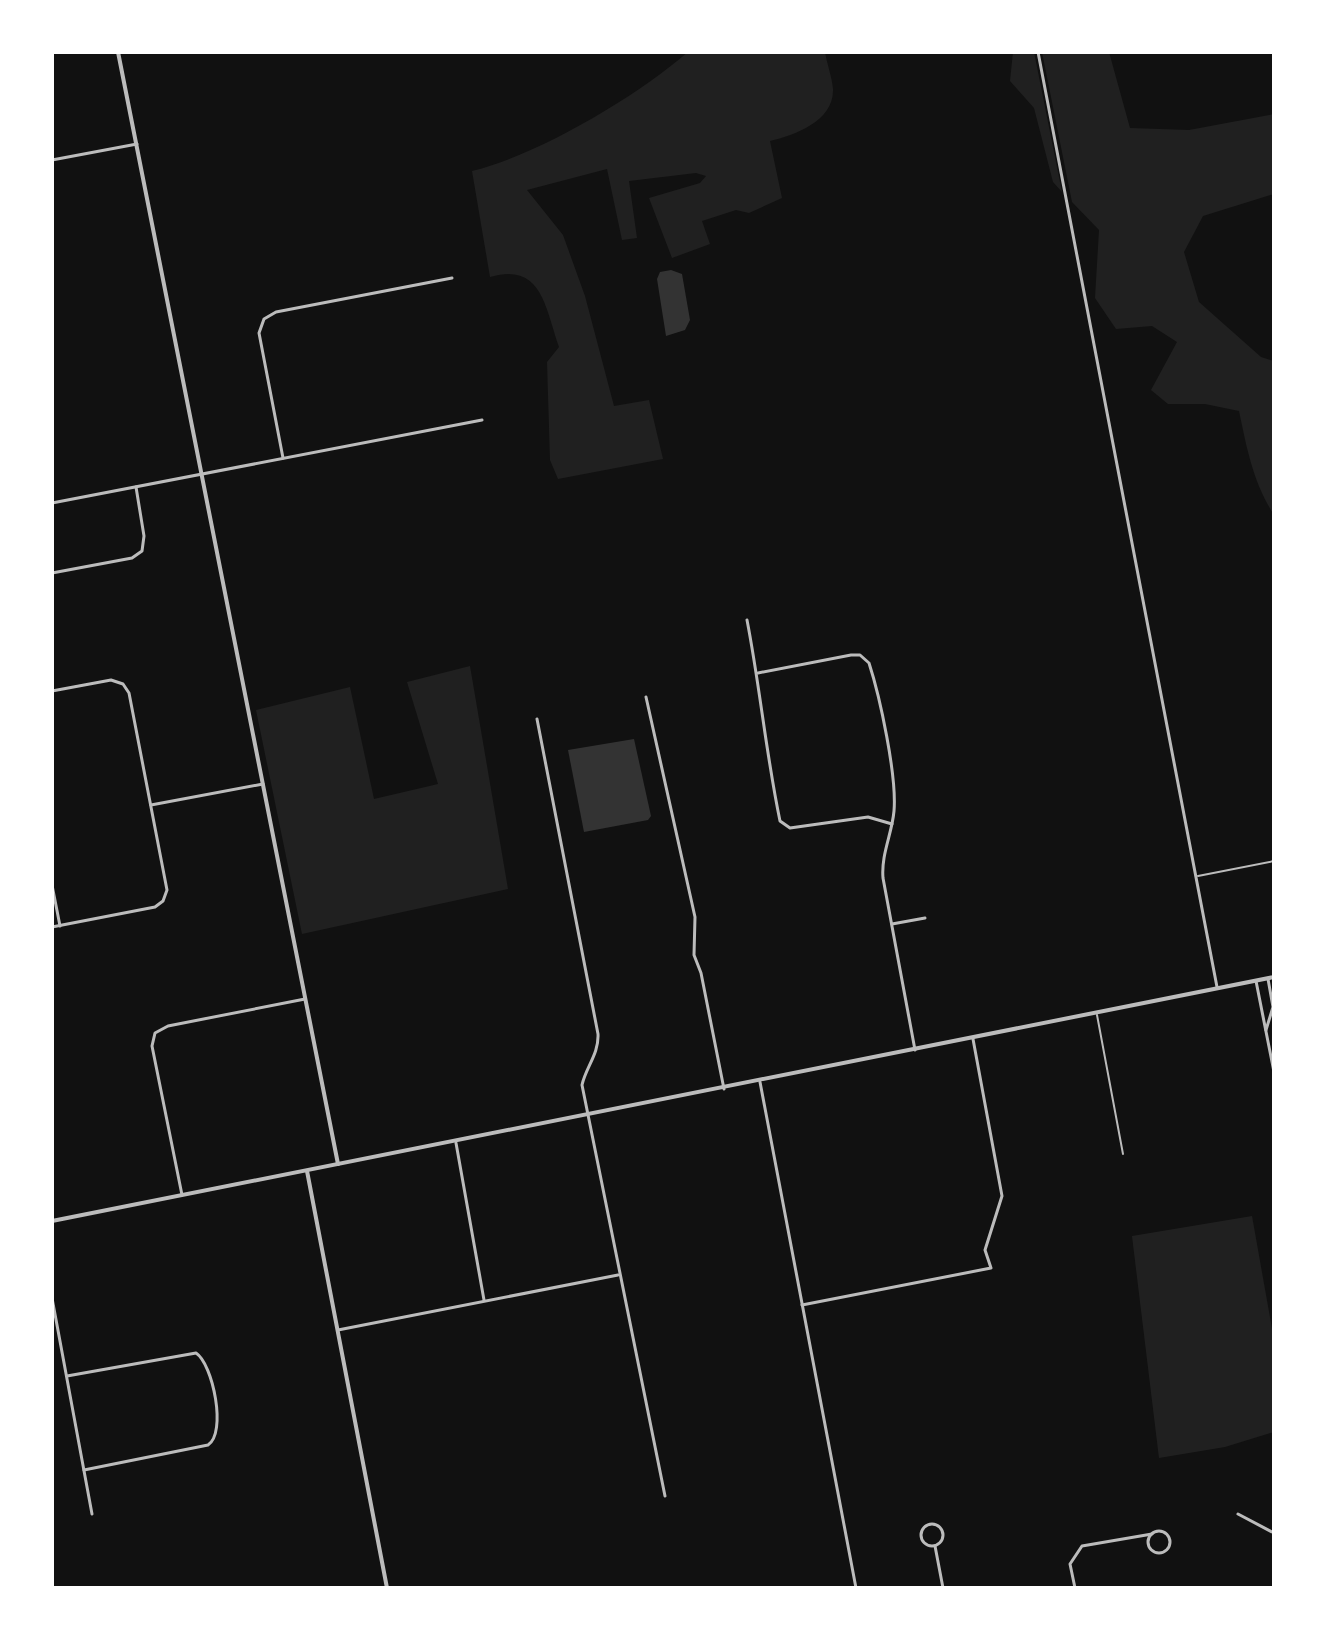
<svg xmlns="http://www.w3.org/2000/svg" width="1326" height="1640" font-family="Karla,sans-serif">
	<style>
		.green { fill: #202020 }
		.water { fill: #333 }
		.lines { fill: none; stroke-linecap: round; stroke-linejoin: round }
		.service { stroke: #bcbcbc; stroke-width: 2 }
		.minor { stroke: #bcbcbc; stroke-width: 3 }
		.tertiary { stroke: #bcbcbc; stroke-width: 4 }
	</style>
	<rect width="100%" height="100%" fill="#111"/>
	<!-- green -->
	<g class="green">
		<path d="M688 52H825C827 64 832 77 833 89 834 121 795 135 770 141L782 198 749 213 736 210 702 221 710 244 672 258 649 198 700 183 706 176 696 173 629 181 637 238 622 240 607 169 527 190 563 235 585 296 614 406 649 400 663 459 558 479 550 460 547 362 559 347C545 307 542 262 490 277L472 171C538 155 636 97 688 52Z"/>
		<polygon points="1013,52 1034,52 1062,192 1053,182 1034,108 1010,81"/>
		<path d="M1042 52H1109L1130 128 1189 130 1274 114V194L1203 216 1184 252 1199 302 1261 357 1274 361V515C1253 482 1247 449 1239 411L1205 404H1168L1151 390 1177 342 1152 326 1116 329 1095 298 1099 230 1072 202Z"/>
		<polygon points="470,666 508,889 302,934 256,710 350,687 374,799 438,784 407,682"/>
		<polygon points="1252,1216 1274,1340 1274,1432 1225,1447 1159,1458 1132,1236"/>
	</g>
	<!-- water -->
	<g class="water">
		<polygon points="671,270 682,274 690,320 685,330 666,336 657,279 660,272"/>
		<polygon points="634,739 651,816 648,820 584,832 568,750"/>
	</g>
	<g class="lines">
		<!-- service -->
		<g class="service">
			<polyline points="1198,876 1274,861"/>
			<polyline points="1097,1015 1123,1154"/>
		</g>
		<!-- minor -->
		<g class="minor">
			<polyline points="1038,52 1217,987"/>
			<polyline points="52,160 137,144"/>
			<polyline points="283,458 259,333 264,319 276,312 452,278"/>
			<polyline points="52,503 482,420"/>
			<polyline points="52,573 132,558 142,551 144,536 136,487"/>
			<path d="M747 620C760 687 766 754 780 821L790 828 868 817 892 824"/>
			<path d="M758 673 851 655H860L869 663C880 697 897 776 894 811 892 834 881 854 883 878L915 1050"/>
			<polyline points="52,691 111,680 123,684 129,693 167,890 163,901 155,907 52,927"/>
			<polyline points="646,697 695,917 694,955 701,973 724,1089"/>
			<path d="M537 719 598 1034C599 1054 586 1067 582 1085L665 1496"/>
			<polyline points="151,805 263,784"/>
			<polyline points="52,885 60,926"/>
			<polyline points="892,924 925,918"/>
			<polyline points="1256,981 1274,1072"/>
			<polyline points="1266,1030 1273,1007 1268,979"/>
			<polyline points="760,1082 856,1588"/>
			<polyline points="456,1143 484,1300"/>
			<polyline points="182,1195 152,1046 155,1033 168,1026 305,999"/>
			<polyline points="52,1298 92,1514"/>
			<polyline points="802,1305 991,1268 985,1250 1002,1196 973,1039"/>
			<polyline points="338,1330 618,1275"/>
			<path d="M67 1376 196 1353C213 1364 227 1433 208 1445L84 1470"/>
			<polyline points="1238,1514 1274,1533"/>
			<circle cx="932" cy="1535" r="11"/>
			<circle cx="1159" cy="1542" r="11"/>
			<polyline points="935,1546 943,1588"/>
			<polyline points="1075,1588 1070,1564 1082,1546 1152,1534"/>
		</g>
		<!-- tertiary -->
		<g class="tertiary">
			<polyline points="118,52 338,1164"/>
			<polyline points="307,1171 387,1588"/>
			<polyline points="52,1221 1274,977"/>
		</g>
	</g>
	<!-- border -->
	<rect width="1326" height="1640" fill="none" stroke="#ffffff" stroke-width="108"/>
</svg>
